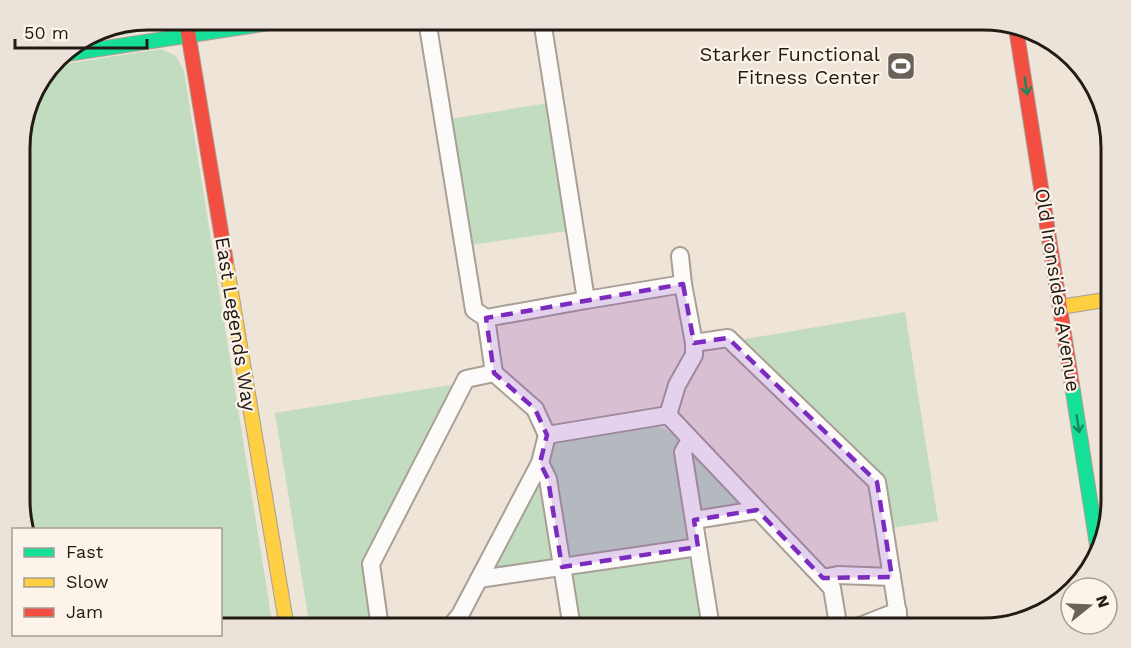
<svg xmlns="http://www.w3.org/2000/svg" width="1131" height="648" font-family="'Work Sans',sans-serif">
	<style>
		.green { fill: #c1dcbf }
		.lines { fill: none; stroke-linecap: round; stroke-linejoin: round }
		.street-casing { stroke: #a89f95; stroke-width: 20 }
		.fast-casing { stroke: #a89f95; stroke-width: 16 }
		.slow-casing { stroke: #a89f95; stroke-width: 16 }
		.jam-casing { stroke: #a89f95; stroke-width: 16 }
		.street { stroke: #fdfbf9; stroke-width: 16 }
		.fast { stroke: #16e098; stroke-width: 14 }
		.slow { stroke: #ffcf43; stroke-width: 14 }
		.jam { stroke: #f24e42; stroke-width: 14 }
		.oneway { stroke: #1b875c }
		.marked { fill: #7b2cbf; fill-opacity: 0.2; stroke: #7b2cbf; stroke-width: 4.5; stroke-dasharray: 12 8; stroke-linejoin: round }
		.labels { text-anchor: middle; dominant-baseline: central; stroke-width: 4.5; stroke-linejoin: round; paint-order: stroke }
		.poi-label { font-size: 20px; fill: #221b13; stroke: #fcf4eb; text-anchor: end }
		.street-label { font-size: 20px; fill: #221b13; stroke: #fcf4eb }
		.rim { fill: none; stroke: #221b13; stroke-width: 3 }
	</style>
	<rect width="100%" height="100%" fill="#efe4d8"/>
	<!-- green -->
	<g class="green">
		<path d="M148 20H166C154 34 102 37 82 40L99 29Z"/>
		<polygon points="161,49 176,56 184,71 273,628 221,628 220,530 25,529 21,517 21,131 33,91 52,66"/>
		<polygon points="548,103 567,231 470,245 451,119"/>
		<polygon points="905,312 938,521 891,528 883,482 742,342 745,339"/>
		<polygon points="450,385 454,387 364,568 374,628 310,628 275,413"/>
		<path d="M652 424C681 430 723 484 743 506L686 517 704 628H576L565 561 491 574 534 480 555 444 566 438Z"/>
	</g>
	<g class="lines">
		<!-- street casing -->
		<g class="street-casing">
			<g id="street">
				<polyline points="427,20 474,310 486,318"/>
				<polyline points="680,256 683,284"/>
				<polyline points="586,300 683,284 694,343"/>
				<polyline points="494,373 486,318 586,300 542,20"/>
				<polyline points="668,415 677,385 694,355 694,343 728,338 877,482 900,628"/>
				<polyline points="690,440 683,452 711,628"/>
				<polyline points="540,463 548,479 572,628"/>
				<polyline points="694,520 757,510"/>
				<polyline points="823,578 838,575 892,577"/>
				<polyline points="479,579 698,547"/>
				<polyline points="380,628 371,564 466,379 494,373 535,409 547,435"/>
				<polyline points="449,628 460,615 540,463 547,435 668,415 832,588 838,624 837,628"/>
				<polyline points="855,628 898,611"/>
			</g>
		</g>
		<!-- fast casing -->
		<g class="fast-casing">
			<g id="fast">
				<polyline points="60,55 289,20"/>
				<polyline points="1072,385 1098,551"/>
			</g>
		</g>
		<!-- slow casing -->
		<g class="slow-casing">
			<g id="slow">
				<polyline points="226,262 287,628"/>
				<polyline points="1060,307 1111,299"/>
			</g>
		</g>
		<!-- jam casing -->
		<g class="jam-casing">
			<g id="jam">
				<polyline points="186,20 226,262"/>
				<polyline points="1016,28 1072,385"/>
			</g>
		</g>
		<!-- street -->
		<use href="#street" class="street"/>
		<!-- fast -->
		<use href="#fast" class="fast"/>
		<!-- slow -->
		<use href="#slow" class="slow"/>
		<!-- jam -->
		<use href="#jam" class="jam"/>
	</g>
	<!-- one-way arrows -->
	<defs><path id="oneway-shaft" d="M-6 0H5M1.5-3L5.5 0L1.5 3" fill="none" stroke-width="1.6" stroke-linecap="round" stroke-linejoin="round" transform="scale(1.5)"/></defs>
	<g class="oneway">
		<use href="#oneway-shaft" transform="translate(1026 86) rotate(81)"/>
		<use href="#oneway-shaft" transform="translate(1078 424) rotate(81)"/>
	</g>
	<!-- marked area -->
	<path class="marked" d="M683 284 694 343 728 338 877 482 892 577 823 578 757 510 694 520 698 547 562 567 548 479 540 463 547 435 535 409 494 373 486 318Z"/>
	<!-- icons -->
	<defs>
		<g id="stadium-square" transform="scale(1.5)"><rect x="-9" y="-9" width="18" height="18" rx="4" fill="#6a6158" stroke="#fcf4eb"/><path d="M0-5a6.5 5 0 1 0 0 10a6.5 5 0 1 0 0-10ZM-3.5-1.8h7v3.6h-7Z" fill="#fff"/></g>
	</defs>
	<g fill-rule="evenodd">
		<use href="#stadium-square" x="901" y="66"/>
	</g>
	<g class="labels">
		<!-- poi labels -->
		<g class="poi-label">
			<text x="880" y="54">Starker Functional<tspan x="880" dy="23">Fitness Center</tspan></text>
		</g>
		<!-- street labels -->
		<g class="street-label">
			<text transform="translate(1058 290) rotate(81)">Old Ironsides Avenue</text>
			<text transform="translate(236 324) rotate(81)">East Legends Way</text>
		</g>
	</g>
	<!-- crop -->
	<path d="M0 0H1131V648H0ZM148 30H983A118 118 0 0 1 1101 148V500A118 118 0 0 1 983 618H148A118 118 0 0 1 30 500V148A118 118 0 0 1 148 30Z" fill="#ebe3da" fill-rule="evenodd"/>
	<path class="rim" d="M148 30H983A118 118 0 0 1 1101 148V500A118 118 0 0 1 983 618H148A118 118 0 0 1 30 500V148A118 118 0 0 1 148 30Z"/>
	<!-- legend -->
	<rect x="12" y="528" width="210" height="108" fill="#fcf4eb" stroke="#a59d95" stroke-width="1.5"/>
	<rect x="24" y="548" width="30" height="9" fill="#16e098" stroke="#a59d95" stroke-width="1.5"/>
	<text x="66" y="558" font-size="18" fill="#221b13">Fast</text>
	<rect x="24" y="578" width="30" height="9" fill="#ffcf43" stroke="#a59d95" stroke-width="1.5"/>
	<text x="66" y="588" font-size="18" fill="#221b13">Slow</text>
	<rect x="24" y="608" width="30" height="9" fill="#f24e42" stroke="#a59d95" stroke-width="1.5"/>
	<text x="66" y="618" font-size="18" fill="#221b13">Jam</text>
	<!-- north arrow -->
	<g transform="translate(1089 606) rotate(72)"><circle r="28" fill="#fcf4eb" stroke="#a59d95" stroke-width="1.5"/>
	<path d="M0-4.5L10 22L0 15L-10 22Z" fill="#6a6158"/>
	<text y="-9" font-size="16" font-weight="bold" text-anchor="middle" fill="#221b13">N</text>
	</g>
	<!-- scale -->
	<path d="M15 39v9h132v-9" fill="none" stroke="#221b13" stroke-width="3"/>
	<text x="24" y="39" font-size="18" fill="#221b13" stroke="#fcf4eb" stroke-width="4.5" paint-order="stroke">50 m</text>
</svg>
